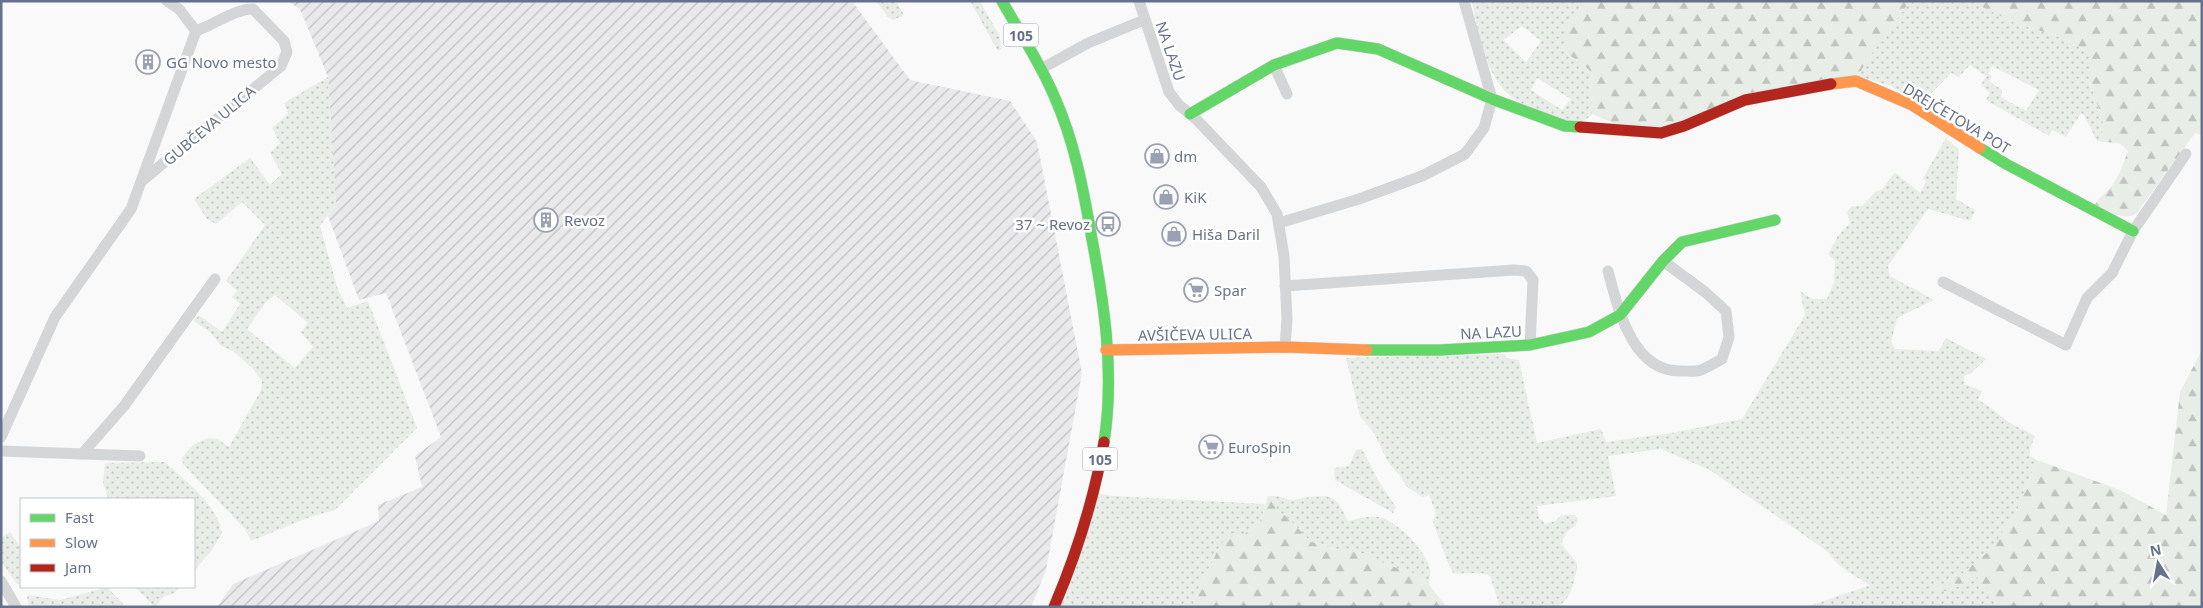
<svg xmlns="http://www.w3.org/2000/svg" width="2203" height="608" font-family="'Noto Sans',sans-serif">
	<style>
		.industrial { fill: url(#industrial-furrows) }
		.grass { fill: url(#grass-dots); fill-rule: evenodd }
		.forest { fill: url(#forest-firs) }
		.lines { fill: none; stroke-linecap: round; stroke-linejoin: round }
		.fast-casing { stroke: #d4d6d9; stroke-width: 12 }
		.slow-casing { stroke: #d4d6d9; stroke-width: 12 }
		.jam-casing { stroke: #d4d6d9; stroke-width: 12 }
		.street { stroke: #d4d5d7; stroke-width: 11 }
		.fast { stroke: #63d668; stroke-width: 11 }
		.slow { stroke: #ff974d; stroke-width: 11 }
		.jam { stroke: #b3261e; stroke-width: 11 }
		.labels { text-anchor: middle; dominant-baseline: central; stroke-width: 5; stroke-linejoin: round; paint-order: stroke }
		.shield { fill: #fff; stroke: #949cae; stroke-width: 1 }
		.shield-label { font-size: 14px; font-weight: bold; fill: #66728c }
		.street-label { font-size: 15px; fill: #66728c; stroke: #fff }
		.poi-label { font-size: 15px; fill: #66728c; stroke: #fff; text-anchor: start }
	</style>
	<defs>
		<pattern id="industrial-furrows" width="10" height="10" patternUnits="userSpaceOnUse" patternTransform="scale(1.25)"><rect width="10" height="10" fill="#e9e9eb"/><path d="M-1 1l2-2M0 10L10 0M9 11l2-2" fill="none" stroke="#c1c1c4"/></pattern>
		<pattern id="grass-dots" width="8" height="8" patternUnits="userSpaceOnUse" patternTransform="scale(1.25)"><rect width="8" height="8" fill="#e8ede7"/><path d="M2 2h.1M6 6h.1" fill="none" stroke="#c0c4c1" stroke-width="1.8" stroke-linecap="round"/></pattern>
		<pattern id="forest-firs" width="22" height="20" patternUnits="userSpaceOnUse" patternTransform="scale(1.25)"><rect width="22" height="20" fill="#e8ede7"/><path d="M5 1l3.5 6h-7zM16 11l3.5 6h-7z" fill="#c0c4c1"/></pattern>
	</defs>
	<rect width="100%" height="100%" fill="#f9f9f9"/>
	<!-- industrial -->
	<polygon class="industrial" points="288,1 852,1 910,80 1010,101 1037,142 1082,373 1046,570 1031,607 217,607 233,584 379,521 378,505 422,487 415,456 441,437 386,293 359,300 328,216 336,204 328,77 300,9"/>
	<!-- grass -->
	<g class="grass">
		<polygon points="876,1 886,1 887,3 896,1 904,15 893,20 888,17"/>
		<polygon points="970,1 980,1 1000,37 1001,49 998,51"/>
		<path d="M1472 1H1579L1581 6 1565 45V52L1584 65 1591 72 1592 114C1577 129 1568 124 1551 116 1535 109 1516 104 1504 90 1484 67 1478 31 1472 1ZM1522 26 1541 41 1526 62 1503 40ZM1537 78 1571 99 1562 110 1531 90Z"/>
		<path d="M1910 1H1978L1980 6 2015 23 2063 38 2090 53V82L2103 121 2102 136 2105 142 2097 141 2084 115 2081 113 2066 137 2052 130 2049 136 1986 100 1990 93 1981 85 1986 76 1970 65 1959 77 1951 73 1921 104 1891 86 1858 76 1865 62ZM1992 66 2039 90 2026 111 2001 97 2002 90 1989 81 1992 76 1988 74Z"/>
		<path d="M328 77 336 204 320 226 338 290 347 308 368 301 417 428 335 510 310 517 251 541 245 529 183 464 182 458C189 447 205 434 219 440 222 442 226 445 229 447L261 390 262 381 252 368 233 351 221 346 212 334 194 321 199 315 222 332 240 304 232 297 237 291 226 281 265 225 242 202 216 224 207 219 194 199 250 158 270 185 282 174 270 153 280 143 272 128 288 114 284 103ZM275 295 308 323 301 332 313 347 295 368 247 329 266 302Z"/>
		<path d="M1946 138 1959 150 1956 199 1975 210 1970 221 1928 209 1888 266 1890 276 1934 300 1897 318 1891 342 1895 349 1939 351 1946 338 1986 359 1970 374 1964 375V384L1982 391 1978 400C1991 406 1998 415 2010 423 2018 428 2027 431 2035 436L2030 449V456L2037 460 2016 513 1990 550 1956 579 1931 590 1957 587 1974 574 1989 590 1996 607H1806L1870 585C1853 575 1838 568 1827 551L1710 470 1661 449 1608 456 1616 496 1537 506 1539 518 1546 524 1555 521 1561 515H1575L1578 520 1576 525 1567 532 1561 544 1577 563V567C1574 583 1572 597 1558 607H1500L1490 576C1478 570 1466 575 1453 573 1444 557 1440 539 1433 522L1436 514 1429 495 1423 497 1406 486 1400 476 1388 462 1374 433 1360 416 1346 358 1505 354 1506 358 1519 360 1537 443 1601 429 1606 442 1671 433 1742 419 1805 315 1800 291 1812 299H1827L1834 282 1835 261 1828 254 1838 236 1850 223 1847 212 1852 206H1862L1876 191 1882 190 1894 173 1897 174 1920 193 1926 182 1923 178Z"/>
		<polygon points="1362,449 1379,482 1396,507 1393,513 1335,480 1334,468 1349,466 1356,450"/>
		<path d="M165 462C186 482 217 504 222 533L212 550 194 571V499H108L103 482 105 463Z"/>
		<polygon points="1095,493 1113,496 1265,504 1261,520 1241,537 1234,533 1218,549 1212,563 1201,583 1192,607 1058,607"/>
		<path d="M1276 496C1282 496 1286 500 1291 500 1294 500 1299 499 1302 498 1333 495 1334 493 1348 521 1357 519 1370 515 1379 517 1397 521 1426 550 1430 569 1431 574 1429 580 1429 585L1413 573 1388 565 1362 553 1334 549 1311 542 1288 518 1275 508Z"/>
		<polygon points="10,532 21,548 21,585 17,584 1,562 1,538"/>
		<polygon points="107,587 124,605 122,607 30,607 27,598 28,595 60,600"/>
		<polygon points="135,587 180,587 175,593 164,596 155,607"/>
	</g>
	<!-- forest -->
	<g class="forest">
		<path d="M1579 1H1910L1866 62 1858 76 1680 124 1630 130 1592 114 1591 72 1584 65 1565 52 1566 22C1574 17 1583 12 1579 1Z"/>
		<path d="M1978 1H2202V135L2195 133 2137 213C2124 222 2108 211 2095 205 2099 196 2105 195 2110 188 2119 177 2123 164 2128 151L2119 143 2105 142 2102 136 2103 121 2090 82V53L2063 38 2015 23 1980 6Z"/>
		<path d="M2202 350V607H1996L1989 590 1974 574C1958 586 1951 595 1929 590L1956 579 1990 550 2016 513 2037 460 2120 490 2166 515 2180 392Z"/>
		<polygon points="1268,496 1276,496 1275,508 1288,518 1311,542 1334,549 1362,553 1388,565 1413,573 1429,585 1447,607 1192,607 1201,583 1212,563 1218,549 1227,535 1234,533 1241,537 1261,520"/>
	</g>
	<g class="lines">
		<!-- fast casing -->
		<g class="fast-casing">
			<g id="fast">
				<path d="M1002 1C1020 33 1041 64 1055 98 1074 141 1083 187 1091 234 1104 302 1115 372 1104 442"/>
				<polyline points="1190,114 1274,65 1337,43 1378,49 1492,99 1565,126 1580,127"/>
				<polyline points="1980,148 2006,164 2133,231"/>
				<polyline points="1367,350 1440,350 1530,345 1589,332 1620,315 1663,261 1682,242 1775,220"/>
			</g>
		</g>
		<!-- slow casing -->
		<g class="slow-casing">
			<g id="slow">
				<polyline points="1831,84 1856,81 1912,105 1980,148"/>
				<polyline points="1106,350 1285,347 1367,350"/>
			</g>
		</g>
		<!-- jam casing -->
		<g class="jam-casing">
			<g id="jam">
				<polyline points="1580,127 1661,133 1684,126 1745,100 1831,84"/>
				<path d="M1054 607C1077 553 1094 499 1104 442"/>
			</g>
		</g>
		<!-- street -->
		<g class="street">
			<polyline points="167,1 179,9 196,31"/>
			<polyline points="1139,1 1169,92 1179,105 1196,119 1261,187 1277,214 1284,256 1287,319 1285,347"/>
			<polyline points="1274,65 1287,94"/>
			<polyline points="1041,69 1088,43 1144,20"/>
			<path d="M143 180 281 66 287 52 284 41 253 9C238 8 213 25 196 31"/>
			<polyline points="1279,223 1359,199 1422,176 1465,154 1484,128 1492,99 1464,1"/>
			<path d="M1608 271C1618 308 1632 373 1682 371 1688 371 1695 372 1701 370 1708 367 1715 363 1722 359L1729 337 1726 311 1705 292 1663 261"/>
			<polyline points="1943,282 2066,345 2087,298 2112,273 2133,231 2186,154"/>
			<polyline points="1285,286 1514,270 1526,271 1533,280 1530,345"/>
			<polyline points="1,437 55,317 131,209 196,31"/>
			<polyline points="1,451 140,456"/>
			<polyline points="82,454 124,406 215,279"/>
			<polyline points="1,581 16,607"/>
		</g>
		<!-- fast -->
		<use href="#fast" class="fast"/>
		<!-- slow -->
		<use href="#slow" class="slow"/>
		<!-- jam -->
		<use href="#jam" class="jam"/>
	</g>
	<!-- icons -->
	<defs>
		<g id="building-ring" transform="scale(1.25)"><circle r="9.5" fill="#fff" stroke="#99a1b2" stroke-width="1.5"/><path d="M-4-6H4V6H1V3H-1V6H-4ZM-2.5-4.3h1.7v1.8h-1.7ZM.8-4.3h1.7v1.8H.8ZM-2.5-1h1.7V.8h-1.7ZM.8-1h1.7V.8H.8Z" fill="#99a1b2"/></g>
		<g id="shop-ring" transform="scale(1.25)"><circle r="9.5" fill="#fff" stroke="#99a1b2" stroke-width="1.5"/><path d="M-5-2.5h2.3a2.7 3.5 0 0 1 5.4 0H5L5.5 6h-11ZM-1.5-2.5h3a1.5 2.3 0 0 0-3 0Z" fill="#99a1b2"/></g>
		<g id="bus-ring" transform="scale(1.25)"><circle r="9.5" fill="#fff" stroke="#99a1b2" stroke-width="1.5"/><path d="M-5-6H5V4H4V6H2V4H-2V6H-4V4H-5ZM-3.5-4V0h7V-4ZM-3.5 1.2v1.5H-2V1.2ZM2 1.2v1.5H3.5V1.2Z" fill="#99a1b2"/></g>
		<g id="supermarket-ring" transform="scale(1.25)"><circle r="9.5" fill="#fff" stroke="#99a1b2" stroke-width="1.5"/><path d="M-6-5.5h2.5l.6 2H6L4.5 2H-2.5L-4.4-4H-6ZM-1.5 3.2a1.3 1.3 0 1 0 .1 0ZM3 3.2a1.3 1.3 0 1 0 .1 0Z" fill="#99a1b2"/></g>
	</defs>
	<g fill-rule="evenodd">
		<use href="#building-ring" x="148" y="62"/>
		<use href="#shop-ring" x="1157" y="156"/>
		<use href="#shop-ring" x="1166" y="197"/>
		<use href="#building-ring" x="546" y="220"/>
		<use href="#bus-ring" x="1108" y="224"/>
		<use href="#shop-ring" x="1174" y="234"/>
		<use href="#supermarket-ring" x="1196" y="290"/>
		<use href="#supermarket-ring" x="1211" y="447"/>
	</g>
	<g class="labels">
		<!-- shield labels -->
		<g class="shield">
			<rect x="1003.5" y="23.5" width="35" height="23" rx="4"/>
			<rect x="1082.5" y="447.5" width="35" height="23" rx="4"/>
		</g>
		<g class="shield-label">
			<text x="1021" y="35">105</text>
			<text x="1100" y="459">105</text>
		</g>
		<!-- street labels -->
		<g class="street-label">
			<text transform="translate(1171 51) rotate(71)">NA LAZU</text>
			<text transform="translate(1957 118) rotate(31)">DREJČETOVA POT</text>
			<text transform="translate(209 125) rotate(-40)">GUBČEVA ULICA</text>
			<text transform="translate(1491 332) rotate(-3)">NA LAZU</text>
			<text transform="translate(1195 334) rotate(-1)">AVŠIČEVA ULICA</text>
		</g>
		<!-- poi labels -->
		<g class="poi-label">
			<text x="166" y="62">GG Novo mesto</text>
			<text x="1174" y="156">dm</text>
			<text x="1184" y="197">KiK</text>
			<text x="564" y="220">Revoz</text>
			<text x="1090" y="224" text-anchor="end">37 ~ Revoz</text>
			<text x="1192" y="234">Hiša Daril</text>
			<text x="1214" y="290">Spar</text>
			<text x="1228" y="447">EuroSpin</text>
		</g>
	</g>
	<!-- border -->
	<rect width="2203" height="608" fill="none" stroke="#66728c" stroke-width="5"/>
	<!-- legend -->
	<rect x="20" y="498" width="175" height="90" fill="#ffffff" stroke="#c2c7d1"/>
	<rect x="30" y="514" width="25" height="8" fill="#63d668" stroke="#c2c7d1"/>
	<text x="65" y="523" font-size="15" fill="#66728c">Fast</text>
	<rect x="30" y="539" width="25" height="8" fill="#ff974d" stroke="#c2c7d1"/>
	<text x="65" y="548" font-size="15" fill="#66728c">Slow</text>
	<rect x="30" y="564" width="25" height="8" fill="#b3261e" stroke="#c2c7d1"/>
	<text x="65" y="573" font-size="15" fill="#66728c">Jam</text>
	<!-- north arrow -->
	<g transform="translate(2158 563) rotate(349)" stroke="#ffffff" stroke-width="4" paint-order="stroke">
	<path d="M0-4L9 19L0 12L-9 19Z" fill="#66728c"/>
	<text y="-8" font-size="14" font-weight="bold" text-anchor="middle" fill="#66728c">N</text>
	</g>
</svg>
